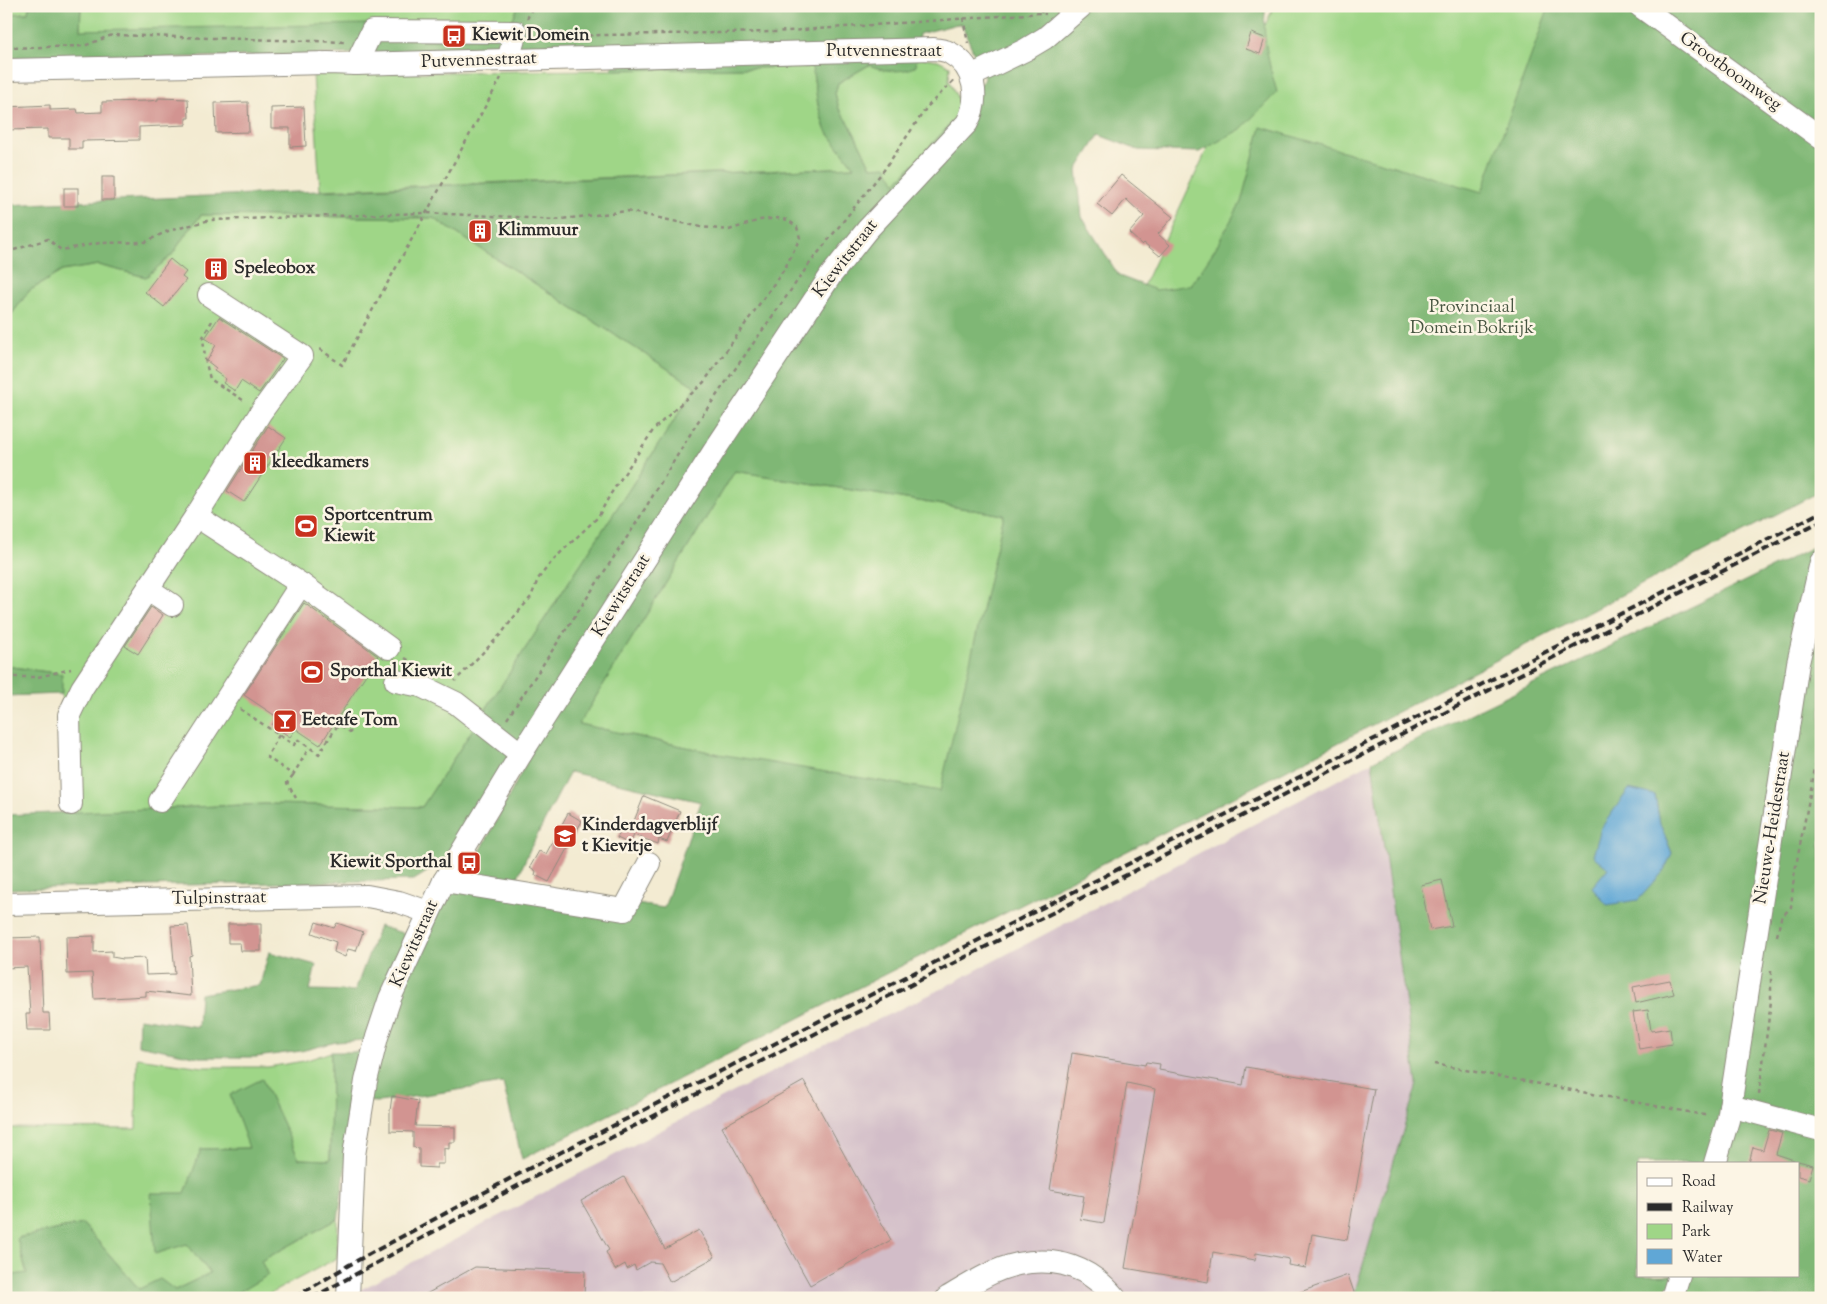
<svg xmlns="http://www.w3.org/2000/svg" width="1827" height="1304" font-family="'Sorts Mill Goudy',serif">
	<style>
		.industrial { fill: #d2bdc8 }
		.green { fill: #9fd687; stroke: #658059 }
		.forest { fill: #7fb774; stroke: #557150; fill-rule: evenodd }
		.water { fill: #60a7d6; stroke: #466980 }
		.building { fill: #d29491 }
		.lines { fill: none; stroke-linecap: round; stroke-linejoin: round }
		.minor-casing { stroke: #8f8b7e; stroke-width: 24 }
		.path { stroke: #8f8b7e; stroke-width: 2.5; stroke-dasharray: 4 4; stroke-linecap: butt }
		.minor { stroke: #fff; stroke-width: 22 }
		.rail { stroke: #2b2b2b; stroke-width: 4; stroke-dasharray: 8 4; stroke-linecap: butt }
		.labels { text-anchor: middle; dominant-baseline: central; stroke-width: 5; stroke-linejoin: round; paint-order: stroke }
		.poi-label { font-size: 18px; font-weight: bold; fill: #2b2b2b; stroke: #fcf5e5; text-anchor: start }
		.street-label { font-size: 18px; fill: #2b2b2b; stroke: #fcf5e5 }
		.park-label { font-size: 18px; fill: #485642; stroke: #fcf5e5 }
	</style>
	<rect width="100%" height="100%" fill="#fcf5e5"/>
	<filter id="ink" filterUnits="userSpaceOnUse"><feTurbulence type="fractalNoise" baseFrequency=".02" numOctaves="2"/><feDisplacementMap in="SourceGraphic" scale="10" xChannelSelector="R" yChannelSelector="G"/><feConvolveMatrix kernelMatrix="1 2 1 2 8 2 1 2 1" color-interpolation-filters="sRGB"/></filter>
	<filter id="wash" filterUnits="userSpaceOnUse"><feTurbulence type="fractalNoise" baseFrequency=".0096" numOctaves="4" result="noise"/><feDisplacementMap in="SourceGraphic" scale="20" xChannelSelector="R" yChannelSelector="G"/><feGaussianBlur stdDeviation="1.12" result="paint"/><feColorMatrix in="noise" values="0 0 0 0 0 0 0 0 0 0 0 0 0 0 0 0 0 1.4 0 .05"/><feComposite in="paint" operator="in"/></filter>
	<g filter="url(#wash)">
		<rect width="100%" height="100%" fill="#f3ebd2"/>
		<!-- industrial -->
		<polygon class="industrial" points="1372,762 1417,1084 1353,1298 345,1298 720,1099 815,1050 931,994"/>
		<!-- green -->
		<g class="green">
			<polygon points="6,6 29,6 29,13 6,14"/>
			<polygon points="81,6 1007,6 961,24 104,45 80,30"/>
			<polygon points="1274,6 1821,6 805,1010 719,754 579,724 735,471 1004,515 974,648"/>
			<polygon points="917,57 938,60 950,66 949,80 961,106 956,118 896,183 871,167 849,123 839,109 835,93 838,83 869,65 884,70"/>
			<polygon points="812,67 818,105 825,129 854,167 320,190 313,74"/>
			<polygon points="201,215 433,218 696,387 422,807 265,804 64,813 61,674 6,666 6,322 29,291 62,271 98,265 146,277 172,255 183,238"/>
			<polygon points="331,1052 330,1160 299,1159 262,1080 249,1148 201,1149 187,1244 210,1273 175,1290 139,1289 83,1224 17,1238 27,1274 6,1276 6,1128 136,1129 137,1058 203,1067 268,1067 304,1061"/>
			<polygon points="338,1219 337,1258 262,1298 229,1298 267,1275 260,1261"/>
		</g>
		<!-- forest -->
		<g class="forest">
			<path d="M29 6H81L80 30 512 21 518 6H1266C1261 36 1269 64 1277 92L1241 129 1199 152 1138 150 1099 135 1077 170 1082 217 1119 276 1156 290 1191 285 1215 249 1241 202 1261 127 1482 192 1549 6H1821V491L1261 783 522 1159 503 1083 379 1102 355 1101 338 1219 261 1261 268 1275 229 1298H6V1276L27 1273 17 1238 83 1224 139 1289 160 1279 175 1290 210 1273 187 1244 155 1254 151 1193H185L201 1149 249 1148 230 1095 262 1079 299 1159 330 1160 331 1052H362L364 1040 336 1042 301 1051 256 1057H199L138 1045 139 1018 198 1027 200 994 260 985 269 952 316 965 310 990 355 991 379 926 409 935 420 913 466 879 534 748 446 860 414 880 6 889V815L265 804 422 807 696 387 433 218 201 215 183 238 172 255 146 277 98 265 62 271 29 291 6 322V205L854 167 825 129 818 105 812 67 612 70 614 48 6 61V14L28 13ZM961 23 985 79 961 106 956 118 896 183 886 166 871 167 849 123 839 109 835 93 838 83 869 65C884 71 901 74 916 66L919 34ZM735 471 1004 515 940 791 719 754 579 724ZM570 772 701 802 664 908 514 886 530 849Z"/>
			<path d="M1821 543V1298H1353L1417 1084 1372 762 1751 578ZM1655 795 1660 824 1672 853 1593 887 1608 868 1601 828 1615 811ZM1638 1163H1798V1275H1638Z"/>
			<polygon points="6,666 62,674 62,694 6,696"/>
		</g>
		<!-- water -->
		<polygon class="water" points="1629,789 1655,795 1660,824 1672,853 1664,871 1638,900 1607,905 1592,887 1608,868 1593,856 1601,828"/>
		<g id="blocks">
			<!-- building -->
			<g class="building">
				<polygon points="1251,33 1265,38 1260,54 1246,49"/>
				<polygon points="158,98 188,99 189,118 186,118 186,125 139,127 139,140 82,141 82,149 69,149 69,138 48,138 48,129 6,130 6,107 50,105 50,110 77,109 78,113 102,112 102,102 148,101 158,100"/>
				<polygon points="248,102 249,132 216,133 215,103"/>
				<polygon points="304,107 306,146 290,147 290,128 271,128 271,108"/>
				<polygon points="1121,175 1173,217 1158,234 1170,245 1160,256 1144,243 1142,245 1129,233 1144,216 1126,199 1112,216 1097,204"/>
				<rect x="102" y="177" width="12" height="23"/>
				<rect x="64" y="188" width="14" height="18"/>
				<polygon points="170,259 186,272 182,277 186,280 164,307 145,292"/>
				<polygon points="219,317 283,359 259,393 241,381 235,391 223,383 226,379 214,371 216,368 207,361 216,345 205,338"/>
				<polygon points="268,426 286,438 244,502 227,491"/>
				<polygon points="304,603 378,656 320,745 296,729 290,737 272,725 277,717 244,695"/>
				<polygon points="151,607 163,615 138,654 125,646"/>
				<polygon points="644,796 680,811 667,842 659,839 658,844 634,835 630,844 617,838 625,823 632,826"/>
				<polygon points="568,813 582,821 549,882 535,875 536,871 530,867 539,851 546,854"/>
				<polygon points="1442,880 1452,926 1430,930 1421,885"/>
				<polygon points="316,922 334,928 337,923 363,932 356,951 348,949 345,957 334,952 336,942 312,933"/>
				<polygon points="228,924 261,924 261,951 241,951 240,943 228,943"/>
				<polygon points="188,925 192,955 189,956 191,996 146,991 146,996 94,999 92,973 67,974 66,937 94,936 94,952 112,951 112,957 123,959 145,958 146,975 175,974 171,926"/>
				<polygon points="40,937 43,1013 49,1013 50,1030 27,1030 26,1014 30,1014 27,967 6,968 6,938"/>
				<polygon points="1670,980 1674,994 1636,1003 1633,987"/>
				<polygon points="1648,1010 1651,1031 1670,1028 1672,1044 1639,1049 1633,1012"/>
				<polygon points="1072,1053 1145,1065 1146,1062 1160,1064 1159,1070 1243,1085 1246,1067 1374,1089 1347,1240 1312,1234 1306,1268 1288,1265 1289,1259 1256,1253 1255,1260 1213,1252 1208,1282 1125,1268 1155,1089 1127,1083 1104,1223 1080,1219 1084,1196 1050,1190"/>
				<polygon points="804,1081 891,1240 810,1285 722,1127"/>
				<polygon points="392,1096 418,1101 415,1126 455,1127 455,1142 449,1142 449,1149 444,1148 444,1164 437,1164 437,1168 419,1167 419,1148 413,1147 413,1132 390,1131 390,1111"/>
				<polygon points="1769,1130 1782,1133 1776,1154 1794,1160 1793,1163 1749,1163 1753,1147 1763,1150"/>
				<polygon points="1798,1161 1813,1165 1809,1179 1798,1176"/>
				<polygon points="624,1177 665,1249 699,1230 715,1257 670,1282 660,1263 650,1262 636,1270 634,1265 627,1269 625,1264 615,1270 606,1252 609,1250 581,1201"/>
				<polygon points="475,1267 585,1271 584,1298 419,1298"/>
				<polygon points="1348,1275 1356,1298 1289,1298 1289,1296"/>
			</g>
		</g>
	</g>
	<g filter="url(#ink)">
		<use href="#blocks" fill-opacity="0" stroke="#8f8b7e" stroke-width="1"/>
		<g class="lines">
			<!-- minor casing -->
			<g class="minor-casing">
				<g id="minor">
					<polyline points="1640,6 1821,138"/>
					<polyline points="356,64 372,31 516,32 508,60"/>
					<path d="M6 70 328 63 356 64 934 49C940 50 946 50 950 53 976 67 980 99 967 123L867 230 831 275 714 451 521 754 444 881 390 998 377 1037 366 1081 354 1155 348 1298"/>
					<polyline points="971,76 1025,50 1045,38 1082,6"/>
					<polyline points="196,516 301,584 389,648"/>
					<polyline points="148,589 172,605"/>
					<polyline points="396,681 421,686 456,703 521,754"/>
					<polyline points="160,801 301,584"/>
					<polyline points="71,804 69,715 82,688 196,516 261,412 302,356 209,295"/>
					<polyline points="444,881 624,910 649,863"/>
					<polyline points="6,904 367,896 399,902 428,912"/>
					<polyline points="1730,1106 1821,1130"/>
					<polyline points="1715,1163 1728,1120 1798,663 1821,562"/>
					<path d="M947 1298C969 1285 993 1269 1018 1264 1056 1256 1090 1267 1115 1298"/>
					<polyline points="1672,1298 1679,1275"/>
				</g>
			</g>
			<!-- path -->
			<g class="path">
				<polyline points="1041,13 1044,6"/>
				<polyline points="963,18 968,43"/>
				<polyline points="527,19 533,6"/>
				<polyline points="533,40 547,36 775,32 1041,13 1046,14"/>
				<polyline points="6,48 84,46 112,35 345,42"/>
				<polyline points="6,250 14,250 48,239 61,250 100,243 145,242 168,231 210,220 425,213 515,217 554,220 627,211 701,227 729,230 760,220 777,218 788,220 797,227 800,238 785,268 704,382 654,429 610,495 598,517 553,560 538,579 531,597 514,617 502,633 455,681"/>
				<polyline points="212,321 203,337 205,359 210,379 246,402"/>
				<polyline points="320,349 342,365 501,78"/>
				<polyline points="405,658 415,664"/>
				<polyline points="6,677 38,677 71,669"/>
				<polyline points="240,709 294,745 297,739 319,754 339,723"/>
				<polyline points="507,719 635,525 697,423 810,263 884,170 927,107 953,81"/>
				<polyline points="335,721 353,734"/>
				<polyline points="279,735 267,757 293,775 309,748"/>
				<polyline points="293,775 287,783 296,798"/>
				<polyline points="1777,936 1781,918 1791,907 1794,876 1819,748 1818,668"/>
				<polyline points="1434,1064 1709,1116"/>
				<polyline points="1759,1094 1771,1001 1771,971"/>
			</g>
			<!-- minor -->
			<use href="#minor" class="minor"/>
			<!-- rail -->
			<g class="rail">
				<polyline points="294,1298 349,1265 528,1169 1821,512"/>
				<polyline points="312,1298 532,1178 1821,521"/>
			</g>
		</g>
	</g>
	<!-- icons -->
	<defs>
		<g id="bus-square" transform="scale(1.25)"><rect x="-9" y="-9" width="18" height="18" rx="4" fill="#c8321e" stroke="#fcf5e5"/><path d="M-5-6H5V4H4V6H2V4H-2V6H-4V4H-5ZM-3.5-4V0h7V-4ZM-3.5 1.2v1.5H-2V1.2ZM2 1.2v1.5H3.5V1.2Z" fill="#fff"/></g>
		<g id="building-square" transform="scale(1.25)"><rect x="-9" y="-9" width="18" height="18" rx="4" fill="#c8321e" stroke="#fcf5e5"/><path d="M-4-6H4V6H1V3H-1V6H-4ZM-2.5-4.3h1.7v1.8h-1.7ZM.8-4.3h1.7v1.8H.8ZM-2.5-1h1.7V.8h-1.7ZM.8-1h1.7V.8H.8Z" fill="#fff"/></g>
		<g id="stadium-square" transform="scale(1.25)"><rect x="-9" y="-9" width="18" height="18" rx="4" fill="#c8321e" stroke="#fcf5e5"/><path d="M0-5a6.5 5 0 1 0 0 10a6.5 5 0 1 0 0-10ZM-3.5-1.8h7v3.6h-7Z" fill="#fff"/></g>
		<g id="bar-square" transform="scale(1.25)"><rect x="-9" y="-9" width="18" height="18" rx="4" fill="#c8321e" stroke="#fcf5e5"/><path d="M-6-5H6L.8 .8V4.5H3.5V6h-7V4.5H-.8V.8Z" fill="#fff"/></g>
		<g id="school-square" transform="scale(1.25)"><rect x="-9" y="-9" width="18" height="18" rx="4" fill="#c8321e" stroke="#fcf5e5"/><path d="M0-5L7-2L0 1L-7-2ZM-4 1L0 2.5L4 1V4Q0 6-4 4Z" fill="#fff"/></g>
	</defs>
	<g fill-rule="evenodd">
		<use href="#bus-square" x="454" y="36"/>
		<use href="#building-square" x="480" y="231"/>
		<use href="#building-square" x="216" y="269"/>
		<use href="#building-square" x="255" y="463"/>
		<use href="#stadium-square" x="306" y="526"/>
		<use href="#stadium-square" x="312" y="672"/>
		<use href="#bar-square" x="285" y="721"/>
		<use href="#school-square" x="565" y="836"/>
		<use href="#bus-square" x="469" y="863"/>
	</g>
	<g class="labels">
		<!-- poi labels -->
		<g class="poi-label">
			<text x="472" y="36">Kiewit Domein</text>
			<text x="498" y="231">Klimmuur</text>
			<text x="234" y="269">Speleobox</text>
			<text x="272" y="463">kleedkamers</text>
			<text x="324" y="516">Sportcentrum<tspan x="324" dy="21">Kiewit</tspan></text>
			<text x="330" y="672">Sporthal Kiewit</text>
			<text x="302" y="721">Eetcafe Tom</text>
			<text x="582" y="826">Kinderdagverblijf<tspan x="582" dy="21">t Kievitje</tspan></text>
			<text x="452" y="863" text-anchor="end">Kiewit Sporthal</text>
		</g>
		<!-- street labels -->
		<g class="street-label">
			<text x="884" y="52">Putvennestraat</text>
			<text transform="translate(479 61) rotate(-2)">Putvennestraat</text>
			<text transform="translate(1730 72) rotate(36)">Grootboomweg</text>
			<text transform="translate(846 259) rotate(-52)">Kiewitstraat</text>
			<text transform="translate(622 596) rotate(-58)">Kiewitstraat</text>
			<text transform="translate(1773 828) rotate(-81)">Nieuwe-Heidestraat</text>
			<text transform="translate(219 899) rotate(-1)">Tulpinstraat</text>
			<text transform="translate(415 944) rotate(-66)">Kiewitstraat</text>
		</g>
		<!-- park labels -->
		<g class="park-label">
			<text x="1472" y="308">Provinciaal<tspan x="1472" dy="21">Domein Bokrijk</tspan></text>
		</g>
	</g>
	<!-- margin -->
	<rect width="1827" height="1304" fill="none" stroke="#fcf5e5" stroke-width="25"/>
	<!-- legend -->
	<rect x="1637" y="1162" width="162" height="115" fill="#fcf5e5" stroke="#a8a49b"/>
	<rect x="1647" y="1178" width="25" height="8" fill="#ffffff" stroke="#a8a49b"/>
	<text x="1682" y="1186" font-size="15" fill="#2b2b2b">Road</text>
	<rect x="1647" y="1203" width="25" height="8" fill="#2b2b2b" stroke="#a8a49b"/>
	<text x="1682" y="1212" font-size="15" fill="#2b2b2b">Railway</text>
	<rect x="1647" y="1224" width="25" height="15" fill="#9fd687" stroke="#a8a49b"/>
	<text x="1682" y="1236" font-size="15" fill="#2b2b2b">Park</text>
	<rect x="1647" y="1249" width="25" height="15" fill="#60a7d6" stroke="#a8a49b"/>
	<text x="1682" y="1262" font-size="15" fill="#2b2b2b">Water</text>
</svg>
